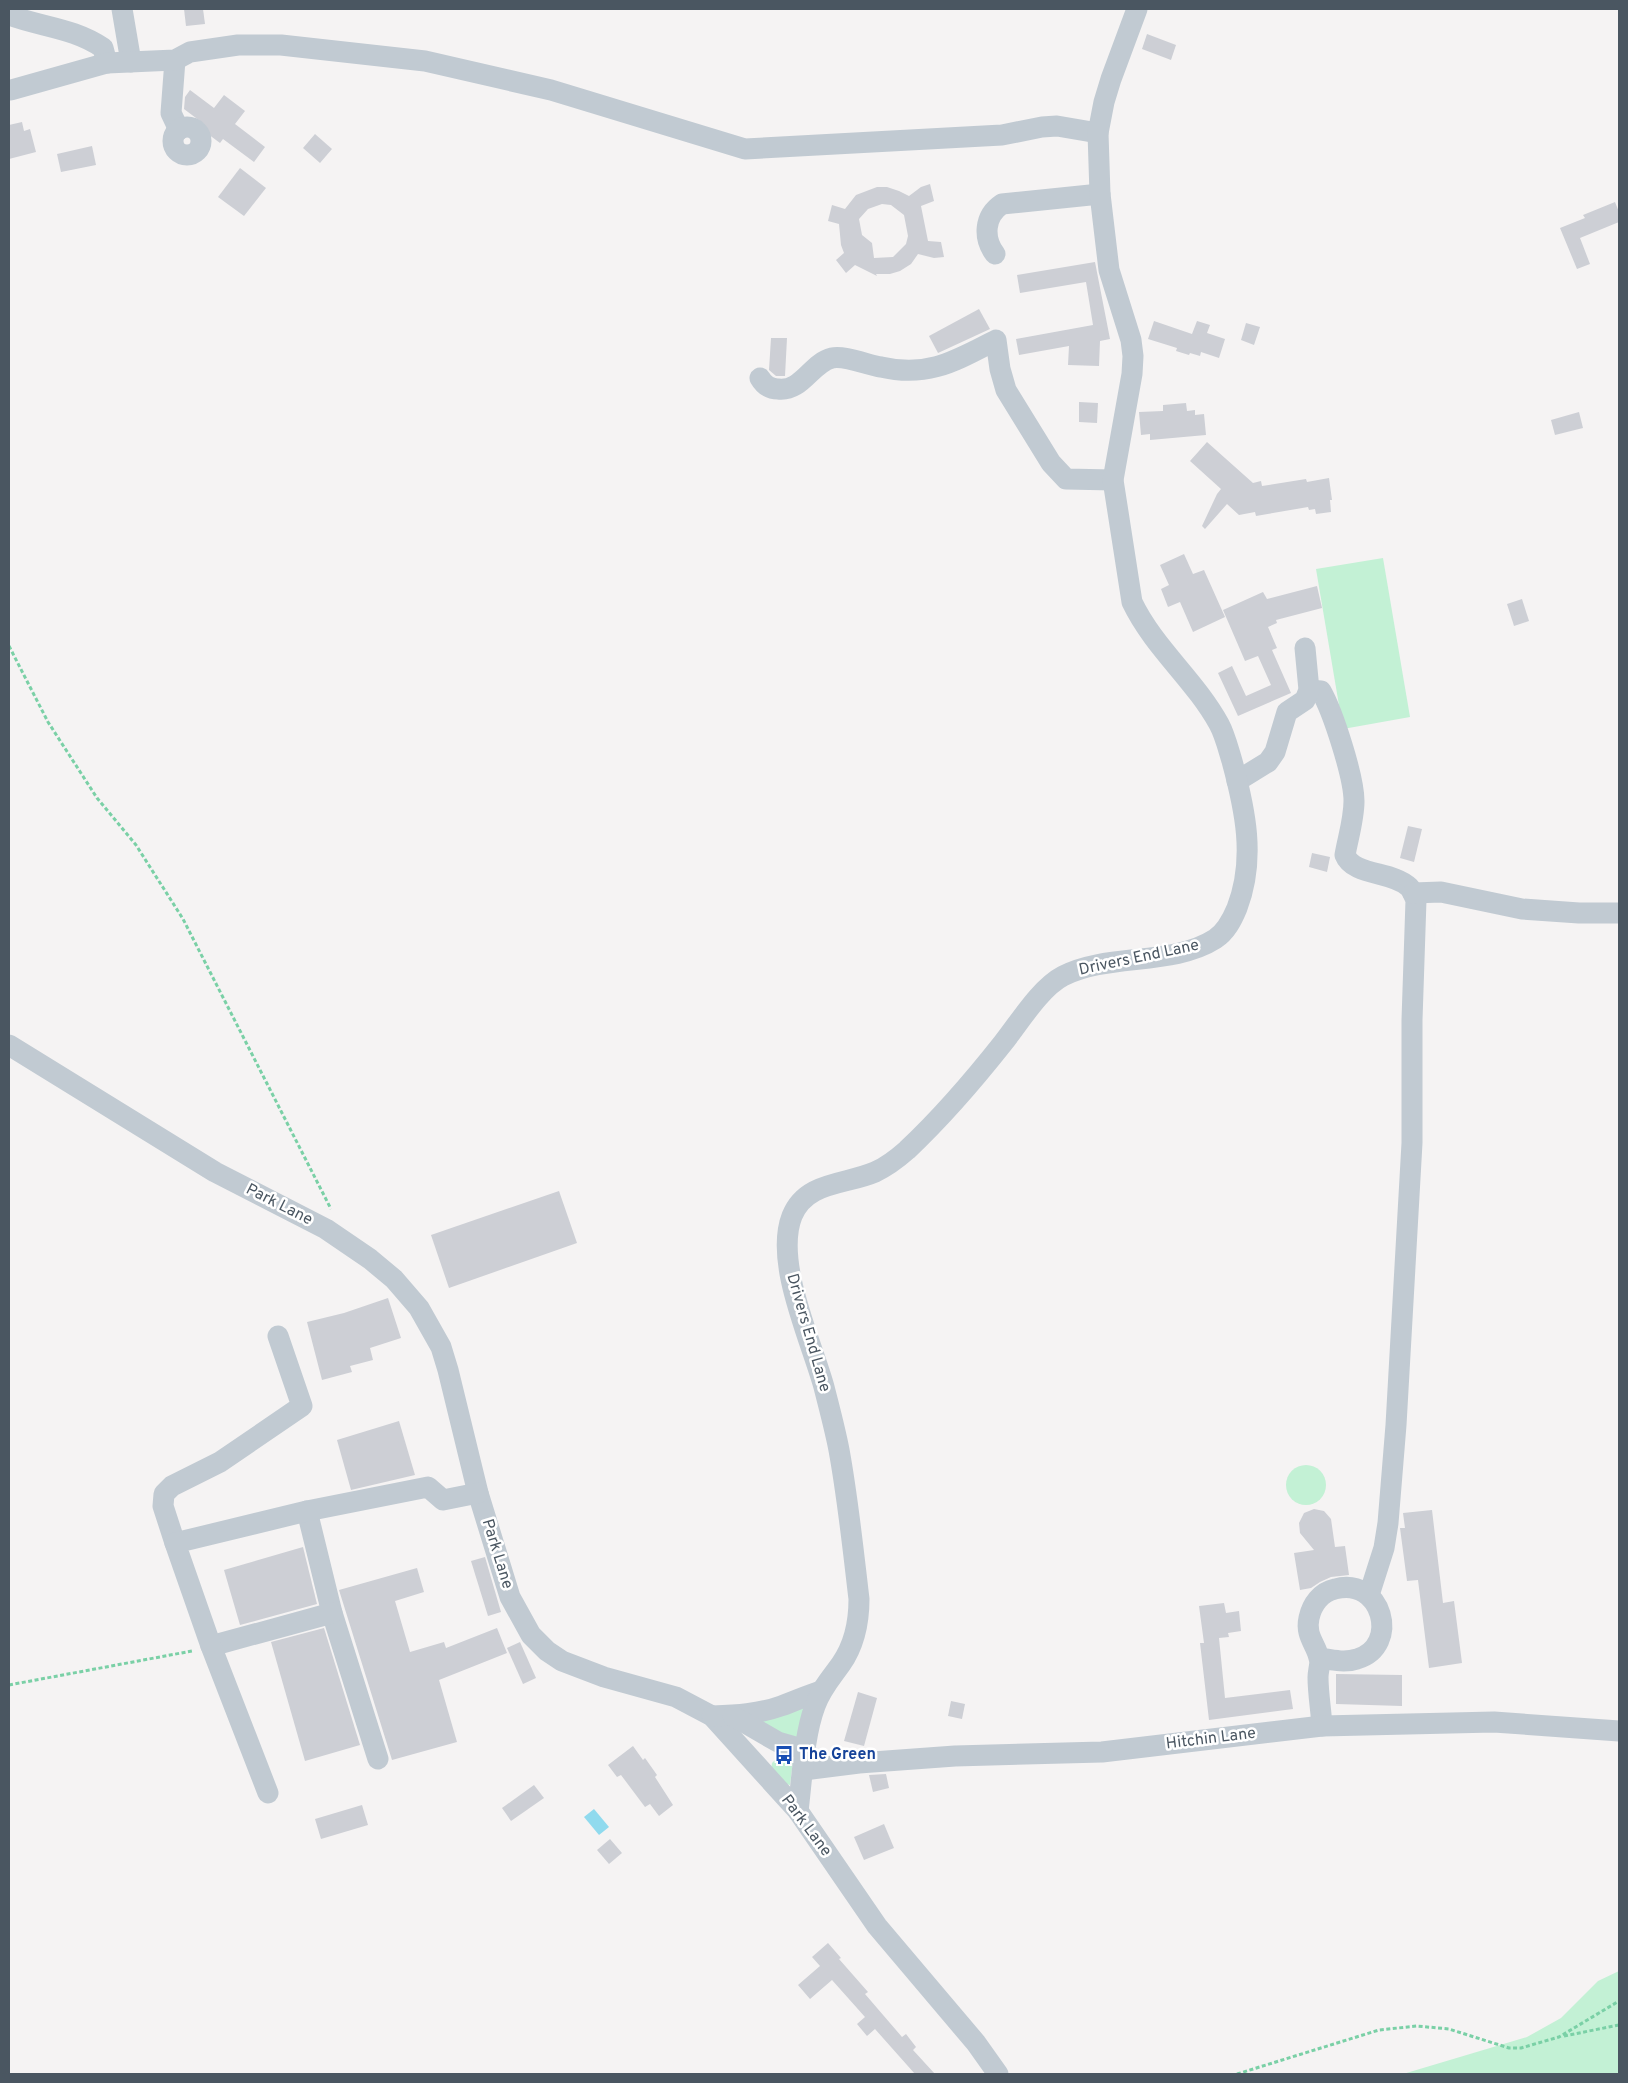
<svg xmlns="http://www.w3.org/2000/svg" width="1628" height="2083" font-family="Overpass,sans-serif">
	<style>
		.green { fill: #c3f1d5 }
		.water { fill: #90daee }
		.building { fill: #cdcfd5; fill-rule: evenodd }
		.lines { fill: none; stroke-linecap: round; stroke-linejoin: round }
		.path { stroke: #7ad0a6; stroke-width: 3; stroke-dasharray: 4 2.5; stroke-linecap: butt }
		.minor { stroke: #c1cad2; stroke-width: 21 }
		.labels { text-anchor: middle; dominant-baseline: central; stroke-width: 5; stroke-linejoin: round; paint-order: stroke }
		.street-label { font-size: 16px; fill: #4a5661; stroke: #fff }
		.transit-label { font-size: 16px; font-weight: bold; fill: #164399; stroke: #fff; text-anchor: start }
	</style>
	<rect width="100%" height="100%" fill="#f5f3f3"/>
	<!-- green -->
	<g class="green">
		<polygon points="1383,558 1410,717 1343,729 1316,569"/>
		<circle cx="1306" cy="1485" r="20"/>
		<polygon points="808,1707 801,1734 793,1741 756,1718"/>
		<polygon points="778,1757 789,1757 793,1761 790,1785 786,1784 771,1769 772,1763"/>
		<polygon points="1619,1971 1619,2074 1403,2074 1527,2037 1561,2018 1598,1981"/>
	</g>
	<!-- water -->
	<polygon class="water" points="594,1809 609,1827 599,1835 584,1817"/>
	<!-- building -->
	<g class="building">
		<polygon points="184,9 203,9 205,24 186,26"/>
		<polygon points="1147,34 1176,45 1171,60 1142,49"/>
		<polygon points="190,90 214,108 224,95 245,111 235,124 265,147 254,162 223,139 220,143 200,128 204,124 184,109 185,97"/>
		<polygon points="22,122 24,131 30,129 36,152 9,159 9,125"/>
		<polygon points="315,134 332,149 320,163 303,148"/>
		<polygon points="92,146 96,165 61,172 57,154"/>
		<polygon points="240,168 266,188 244,216 218,197"/>
		<path d="M930 184 934 201 921 206 928 241 941 242 944 257 934 258 918 254 911 264 900 271 890 274H876L877 276 855 265 846 273 836 260 844 253 841 245 839 224 828 221 832 205 845 209 856 195 877 187H887L899 191 909 196 921 187ZM882 204 891 205 904 215 908 236 906 244 893 257 874 258 872 243 862 235 859 219 868 209Z"/>
		<polygon points="1615,202 1619,212 1619,222 1580,238 1590,264 1577,269 1560,228 1585,218 1583,215"/>
		<polygon points="1095,262 1110,339 1100,341 1099,366 1068,365 1069,346 1019,355 1016,339 1093,325 1086,282 1020,293 1017,275"/>
		<polygon points="979,309 990,329 938,353 929,336"/>
		<polygon points="1154,321 1192,334 1197,321 1210,325 1207,333 1225,339 1219,358 1201,352 1200,356 1190,353 1189,355 1176,351 1177,348 1148,339"/>
		<polygon points="1246,323 1260,327 1254,345 1241,340"/>
		<polygon points="771,338 787,338 785,376 776,376 769,370"/>
		<polygon points="1079,402 1098,403 1097,423 1079,422"/>
		<polygon points="1186,403 1187,411 1195,410 1195,415 1204,414 1206,435 1150,440 1150,434 1141,435 1139,412 1163,411 1163,405"/>
		<polygon points="1579,412 1583,428 1555,435 1551,420"/>
		<polygon points="1207,442 1253,483 1261,481 1262,486 1306,479 1307,482 1329,478 1332,500 1330,500 1331,512 1316,514 1315,509 1309,510 1308,507 1256,516 1255,512 1239,515 1227,504 1205,529 1202,526 1217,494 1221,489 1190,461"/>
		<polygon points="1184,554 1193,574 1204,570 1225,617 1193,632 1180,602 1168,607 1161,589 1169,585 1160,565"/>
		<polygon points="1317,586 1322,608 1276,620 1277,623 1268,627 1277,648 1272,650 1291,693 1238,716 1218,673 1232,666 1246,696 1271,685 1258,656 1245,661 1223,610 1263,592 1267,599"/>
		<polygon points="1522,599 1529,621 1514,626 1507,604"/>
		<polygon points="1408,826 1422,829 1414,862 1400,858"/>
		<polygon points="1312,853 1330,857 1327,872 1309,867"/>
		<polygon points="559,1191 577,1243 449,1288 431,1235"/>
		<polygon points="388,1298 401,1338 370,1348 373,1360 350,1366 352,1372 322,1380 307,1322 344,1313"/>
		<polygon points="399,1421 415,1475 351,1490 337,1440"/>
		<polygon points="1314,1509 1324,1511 1331,1519 1335,1547 1345,1546 1349,1575 1331,1577 1320,1582 1311,1588 1300,1590 1294,1553 1314,1550 1300,1533 1299,1523 1304,1513"/>
		<polygon points="1432,1510 1443,1603 1454,1601 1462,1663 1429,1668 1418,1580 1407,1581 1400,1528 1405,1528 1403,1513"/>
		<polygon points="303,1547 317,1604 240,1625 224,1570"/>
		<polygon points="485,1557 501,1612 488,1616 471,1561"/>
		<polygon points="417,1568 424,1592 395,1601 410,1652 444,1642 446,1648 497,1628 507,1653 439,1680 457,1742 392,1760 339,1590"/>
		<polygon points="1224,1603 1226,1613 1239,1611 1241,1631 1228,1633 1229,1637 1219,1638 1225,1698 1290,1690 1293,1709 1209,1720 1200,1643 1204,1643 1199,1606"/>
		<polygon points="324,1628 360,1745 305,1761 271,1642"/>
		<polygon points="520,1642 536,1678 523,1684 507,1648"/>
		<polygon points="1336,1674 1402,1675 1402,1706 1336,1704"/>
		<polygon points="858,1692 877,1698 864,1746 844,1741"/>
		<polygon points="951,1701 965,1704 962,1719 948,1716"/>
		<polygon points="633,1746 643,1760 645,1758 657,1775 655,1777 673,1805 659,1816 650,1804 645,1807 621,1775 617,1777 608,1765"/>
		<polygon points="886,1774 889,1788 873,1792 869,1775"/>
		<polygon points="534,1785 544,1798 511,1821 502,1808"/>
		<polygon points="362,1805 368,1825 321,1839 315,1819"/>
		<polygon points="884,1824 894,1848 864,1860 854,1837"/>
		<polygon points="610,1839 622,1853 609,1864 597,1850"/>
		<polygon points="828,1943 841,1958 839,1959 868,1992 865,1994 902,2037 906,2034 916,2047 913,2050 935,2074 915,2074 875,2029 867,2036 857,2024 865,2017 832,1980 810,1999 798,1985 820,1966 812,1957"/>
	</g>
	<g class="lines">
		<!-- path -->
		<g class="path">
			<polyline points="9,646 48,722 97,798 136,845 183,919 331,1209"/>
			<polyline points="9,1685 192,1651"/>
			<polyline points="1564,2036 1619,2025"/>
			<polyline points="1237,2074 1379,2030 1417,2026 1449,2029 1509,2048 1521,2048 1559,2037 1619,2001"/>
		</g>
		<!-- minor -->
		<g class="minor">
			<polyline points="122,9 131,62"/>
			<path d="M9 15C41 27 74 28 103 48L107 63"/>
			<polyline points="175,60 171,113 179,130"/>
			<polyline points="11,90 107,63 175,60 190,52 238,45 281,45 425,61 551,90 745,149 1002,135 1042,127 1057,126 1098,133"/>
			<circle cx="187" cy="141" r="14"/>
			<path d="M995 254C983 238 984 216 1002 204L1100 194"/>
			<path d="M760 378C764 385 770 389 778 389 802 392 811 363 832 358 844 355 868 365 881 367 928 378 955 361 996 340L1000 369 1006 390 1051 463 1066 479 1113 480"/>
			<path d="M1309 690 1321 691C1333 712 1354 777 1354 801 1354 819 1348 838 1345 855 1353 876 1393 871 1409 887 1412 890 1414 896 1416 900L1412 1020V1143L1396 1425 1388 1523 1384 1548 1369 1595"/>
			<polyline points="1237,781 1268,762 1275,752 1287,712 1305,700 1309,690 1305,648"/>
			<polyline points="1413,893 1441,892 1522,909 1579,913 1619,913"/>
			<polyline points="9,1045 215,1172 326,1229 370,1259 394,1279 419,1308 441,1347 448,1370 478,1493 510,1597 531,1635 547,1651 562,1661 604,1677 676,1697 712,1716 798,1811 877,1926 976,2043 998,2074"/>
			<polyline points="307,1511 332,1613 378,1759"/>
			<polyline points="175,1543 163,1506 164,1494 172,1486 220,1462 302,1406 278,1336"/>
			<polyline points="211,1646 332,1613"/>
			<path d="M1320 1658C1332 1660 1345 1663 1357 1659 1401 1646 1382 1576 1335 1589 1321 1592 1312 1604 1309 1618 1305 1636 1316 1644 1319 1658 1321 1663 1318 1671 1318 1677 1318 1693 1321 1710 1322 1726"/>
			<path d="M712 1716C735 1715 759 1714 781 1706 795 1701 808 1695 821 1691"/>
			<polyline points="733,1716 778,1742 806,1750"/>
			<polyline points="804,1770 859,1763 955,1756 1102,1752 1322,1726 1494,1722 1619,1731"/>
			<polyline points="268,1793 211,1646 175,1543 307,1511 428,1487 443,1500 478,1493"/>
			<path d="M798 1811C802 1779 804 1735 815 1706 821 1689 831 1678 841 1664 855 1644 859 1622 859 1599 853 1549 848 1499 839 1450 835 1429 829 1407 824 1387 811 1340 774 1262 792 1216 806 1181 845 1185 875 1172 886 1167 898 1158 907 1150 942 1117 973 1081 1003 1043 1019 1023 1040 988 1063 976 1107 953 1173 966 1215 939 1226 932 1232 920 1237 908 1256 859 1245 809 1232 761 1228 748 1225 735 1219 724 1195 680 1154 648 1132 602L1113 480 1132 374 1133 356 1131 340 1109 270 1100 194 1098 133 1104 102 1111 79 1137 9"/>
		</g>
	</g>
	<!-- icons -->
	<defs>
		<g id="bus-bare" transform="scale(1.5)"><path d="M-5-6H5V4H4V6H2V4H-2V6H-4V4H-5ZM-3.5-4V0h7V-4ZM-3.5 1.2v1.5H-2V1.2ZM2 1.2v1.5H3.5V1.2Z" fill="#1a4fb4" stroke="#fff" stroke-width="2.5" paint-order="stroke"/></g>
	</defs>
	<g fill-rule="evenodd">
		<use href="#bus-bare" x="784" y="1755"/>
	</g>
	<g class="labels">
		<!-- street labels -->
		<g class="street-label">
			<text transform="translate(1139 958) rotate(-12)">Drivers End Lane</text>
			<text transform="translate(279 1205) rotate(27)">Park Lane</text>
			<text transform="translate(808 1333) rotate(74)">Drivers End Lane</text>
			<text transform="translate(497 1554) rotate(73)">Park Lane</text>
			<text transform="translate(1211 1739) rotate(-7)">Hitchin Lane</text>
			<text transform="translate(806 1826) rotate(53)">Park Lane</text>
		</g>
		<!-- transit labels -->
		<g class="transit-label">
			<text x="799" y="1755">The Green</text>
		</g>
	</g>
	<!-- border -->
	<rect width="1628" height="2083" fill="none" stroke="#4a5661" stroke-width="20"/>
</svg>
